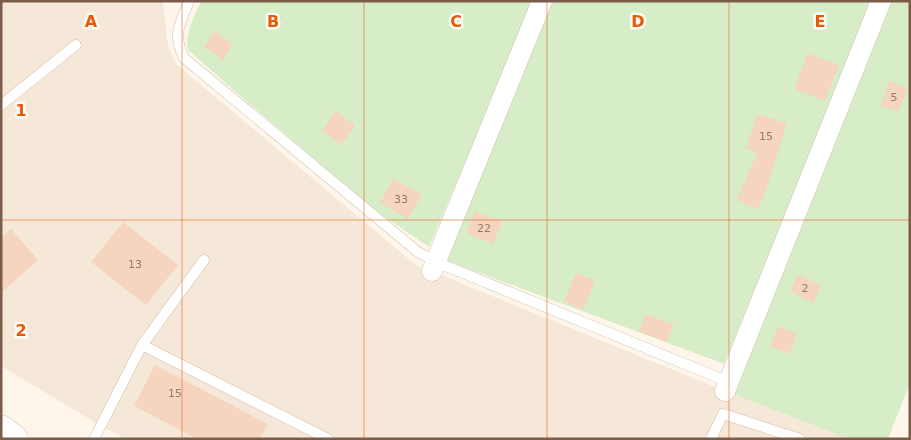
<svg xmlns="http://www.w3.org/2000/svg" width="911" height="440" font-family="'DejaVu Sans',sans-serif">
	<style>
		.residential { fill: #f6e8d8 }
		.green { fill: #d6edc7 }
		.building { fill: #f5d5c0 }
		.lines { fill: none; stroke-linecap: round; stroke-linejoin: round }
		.lane-casing { stroke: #d2beae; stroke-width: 11 }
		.street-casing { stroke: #d2beae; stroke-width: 21 }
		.secondary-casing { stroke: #d7c0ae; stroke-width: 29 }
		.lane { stroke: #fff; stroke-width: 10 }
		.street { stroke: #fff; stroke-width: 20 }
		.secondary { stroke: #fff; stroke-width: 28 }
		.grid { fill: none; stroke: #e8590c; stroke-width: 1; stroke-opacity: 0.55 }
		.labels { text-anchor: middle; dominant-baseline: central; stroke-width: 5; stroke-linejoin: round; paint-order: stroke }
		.number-label { font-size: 11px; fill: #9a7a68 }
		.grid-label { font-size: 16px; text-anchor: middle; font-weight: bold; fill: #e8590c; stroke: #fffaf2; stroke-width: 5; stroke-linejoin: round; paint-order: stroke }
	</style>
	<rect width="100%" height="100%" fill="#fef6ea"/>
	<!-- residential -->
	<polygon class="residential" points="1,1 163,1 168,46 177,65 416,265 730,393 849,439 126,439 101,426 1,366"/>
	<!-- green -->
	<g class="green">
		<path d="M201 1H534L429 247 373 209 238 94 188 50C185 32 194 17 201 1Z"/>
		<polygon points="551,1 872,1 724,364 445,260"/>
		<polygon points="891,1 910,1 910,383 888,439 849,439 730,393"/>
	</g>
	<!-- building -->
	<g class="building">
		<polygon points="214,31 233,44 223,60 204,47"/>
		<polygon points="808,53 839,65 825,101 794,89"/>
		<polygon points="890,81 908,88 898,112 880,105"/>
		<polygon points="335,111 355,125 342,145 322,131"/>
		<polygon points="757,114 787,123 767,187 758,209 737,200 757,153 746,149"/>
		<polygon points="393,179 422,194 408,219 380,203"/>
		<polygon points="475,211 502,222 493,244 466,233"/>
		<polygon points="123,222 178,265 146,305 91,262"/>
		<polygon points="11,229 38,260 1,293 1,238"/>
		<polygon points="576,273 595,281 583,310 564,301"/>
		<polygon points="798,274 821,285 813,303 790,291"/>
		<polygon points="646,314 674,325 667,342 639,332"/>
		<polygon points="778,326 797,334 789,354 770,346"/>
		<polygon points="155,365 268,424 260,439 197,439 134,406"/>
	</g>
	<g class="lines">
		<!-- lane casing -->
		<g class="lane-casing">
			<g id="lane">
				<path d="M189 1C180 24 172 34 184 58L418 252 436 262 729 382"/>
				<polyline points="1,105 76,45"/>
				<polyline points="142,345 328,439"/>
				<polyline points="94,439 142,345 204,260"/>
				<polyline points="711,439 723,414 800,439"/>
			</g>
		</g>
		<!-- street casing -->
		<g class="street-casing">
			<g id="street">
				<polyline points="432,271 542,1"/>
				<polyline points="725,391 881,1"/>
			</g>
		</g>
		<!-- secondary casing -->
		<g class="secondary-casing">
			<polyline id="secondary" points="1,429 14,439"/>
		</g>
		<!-- lane -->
		<use href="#lane" class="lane"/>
		<!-- street -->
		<use href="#street" class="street"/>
		<!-- secondary -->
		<use href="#secondary" class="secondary"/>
	</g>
	<!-- grid -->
	<path class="grid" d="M182 1V439M364 1V439M547 1V439M729 1V439M1 220H910"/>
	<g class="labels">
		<!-- number labels -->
		<g class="number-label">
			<text x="894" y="97">5</text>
			<text x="766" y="136">15</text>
			<text x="401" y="199">33</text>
			<text x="484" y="228">22</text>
			<text x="135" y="264">13</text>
			<text x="805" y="288">2</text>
			<text x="175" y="393">15</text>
		</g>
	</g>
	<g class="grid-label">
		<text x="91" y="27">A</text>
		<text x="273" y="27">B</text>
		<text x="456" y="27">C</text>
		<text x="638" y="27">D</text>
		<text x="820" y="27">E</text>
		<text x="21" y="116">1</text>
		<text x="21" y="336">2</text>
	</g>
	<!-- border -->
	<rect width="911" height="440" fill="none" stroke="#7b5c4b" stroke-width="5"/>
</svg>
